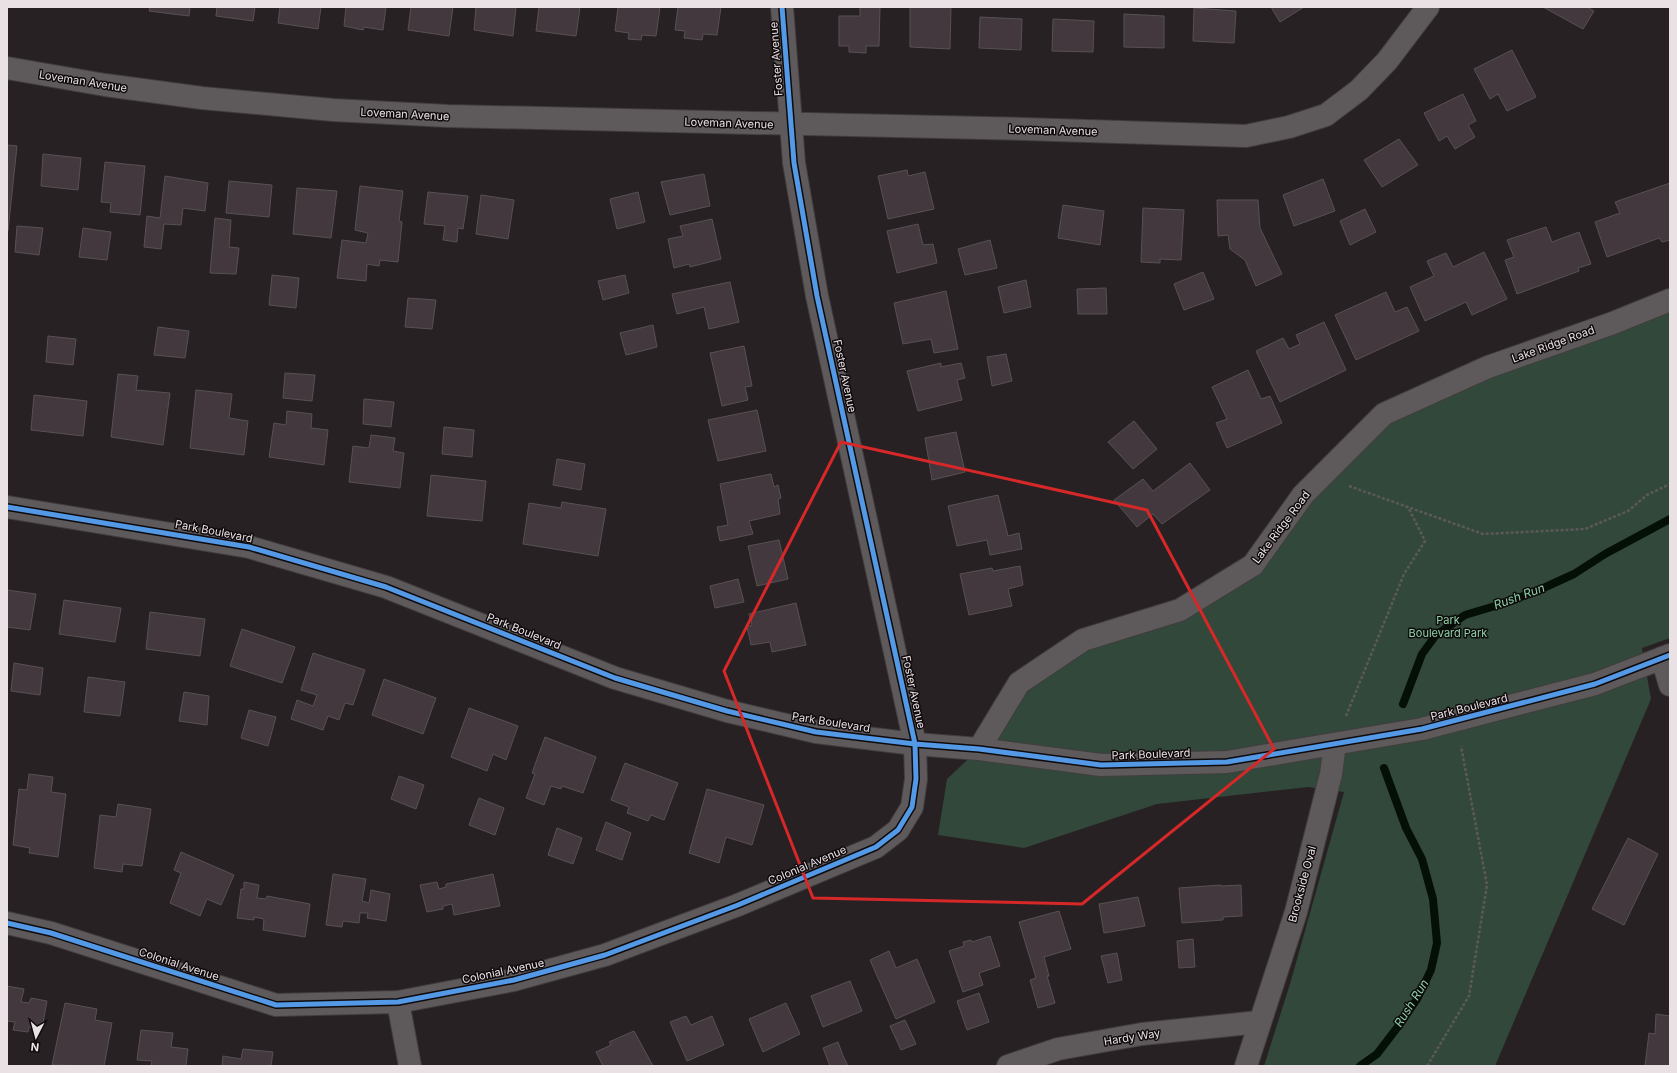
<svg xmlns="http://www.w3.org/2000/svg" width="1677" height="1073" font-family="Inter,sans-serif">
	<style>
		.green { fill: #32483a }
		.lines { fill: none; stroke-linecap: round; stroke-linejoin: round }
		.stream { stroke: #041006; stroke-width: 8 }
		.building { fill: #43383d; stroke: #575154 }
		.minor-casing { stroke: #423d3f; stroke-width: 24 }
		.path { stroke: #5d595a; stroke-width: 2.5; stroke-dasharray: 3 2; stroke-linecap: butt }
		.minor { stroke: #5e5a5b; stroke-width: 22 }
		.cycleway-casing { stroke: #0f0a0c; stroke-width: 8 }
		.cycleway { stroke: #5399e6; stroke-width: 5 }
		.marked { fill: none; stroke: #d62828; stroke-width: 3; stroke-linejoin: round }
		.labels { text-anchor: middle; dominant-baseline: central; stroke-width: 3; stroke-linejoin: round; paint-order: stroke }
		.street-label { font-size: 11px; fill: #eae1e5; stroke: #0f0a0c }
		.park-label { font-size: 11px; fill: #8cd4a6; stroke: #0f0a0c }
		.water-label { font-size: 12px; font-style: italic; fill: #8ad2a4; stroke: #0f0a0c }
	</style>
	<rect width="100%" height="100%" fill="#282124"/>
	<!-- green -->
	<polygon class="green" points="1670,300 1670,638 1642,648 1651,699 1495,1066 1264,1066 1290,984 1344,792 1308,787 1157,804 1024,848 938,835 947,779 979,749 1019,683 1083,640 1180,610 1253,565 1384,414"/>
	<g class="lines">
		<!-- stream -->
		<g class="stream">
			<polyline points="1403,704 1422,654 1436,635 1465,615 1505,603 1539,590 1574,574 1605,554 1670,519"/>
			<polyline points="1360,1066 1377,1054 1400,1024 1417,999 1431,970 1437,943 1433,899 1422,859 1406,828 1384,768"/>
		</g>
	</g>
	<!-- building -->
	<g class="building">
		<polygon points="150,7 190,7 189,16 149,11"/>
		<polygon points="217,7 255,7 253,21 216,16"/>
		<polygon points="280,7 321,7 318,29 278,23"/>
		<polygon points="346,7 386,7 383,30 364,27 363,30 344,26"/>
		<polygon points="411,7 453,7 449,36 408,30"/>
		<polygon points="476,7 516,7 513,36 474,30"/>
		<polygon points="539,7 580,7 576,36 536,31"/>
		<polygon points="618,7 660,7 656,36 642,35 641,40 628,39 629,33 615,31"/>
		<polygon points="678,7 721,7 717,35 703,34 702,40 684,38 685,31 675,30"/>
		<polygon points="860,7 880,7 879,46 866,46 866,53 849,52 849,46 839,46 839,16 860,16"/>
		<polygon points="910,7 951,7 950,49 910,47"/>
		<polygon points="1271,7 1304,7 1280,22"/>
		<polygon points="1543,7 1587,7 1594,11 1583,29"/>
		<polygon points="1194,8 1236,11 1234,43 1193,41"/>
		<polygon points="1124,14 1164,16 1164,48 1124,47"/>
		<polygon points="980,17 1022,19 1021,50 979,48"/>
		<polygon points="1053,19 1094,21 1093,52 1052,51"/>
		<polygon points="1512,50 1536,97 1507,111 1498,94 1490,99 1474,69"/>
		<polygon points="1463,94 1476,121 1468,125 1475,137 1455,149 1447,136 1439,141 1424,113"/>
		<polygon points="1399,139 1418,165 1382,187 1364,160"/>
		<polygon points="7,145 17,146 8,231 7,231"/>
		<polygon points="43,154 81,158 78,190 41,186"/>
		<polygon points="105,162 145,166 140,215 110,212 111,203 101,202"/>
		<polygon points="907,170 908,176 925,172 934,209 888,219 878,176"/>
		<polygon points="704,174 710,206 670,215 661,182"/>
		<polygon points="165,176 208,183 205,211 183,208 181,225 164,224 161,249 144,247 147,216 160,218"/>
		<polygon points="1323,179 1335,211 1294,226 1283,195"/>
		<polygon points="229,181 272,185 269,217 226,213"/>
		<polygon points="1670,183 1670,240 1662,242 1659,238 1607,257 1595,222 1620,213 1615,202"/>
		<polygon points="360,186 403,191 399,221 402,222 398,262 380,260 379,266 367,264 366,281 337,278 342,240 366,243 368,233 355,230"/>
		<polygon points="297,188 337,191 331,238 293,234"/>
		<polygon points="428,192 468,196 463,229 458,228 457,242 443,240 445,226 424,224"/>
		<polygon points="638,192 645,222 617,229 610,199"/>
		<polygon points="481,195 514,200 508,239 476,234"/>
		<polygon points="1217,200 1258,200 1260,228 1282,274 1256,286 1245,260 1230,249 1228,235 1218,236"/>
		<polygon points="1063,205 1104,211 1100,245 1058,238"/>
		<polygon points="1143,208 1184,210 1181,260 1160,259 1160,263 1141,262"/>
		<polygon points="1365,209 1376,232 1350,245 1340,221"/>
		<polygon points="215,218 231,220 229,247 239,248 236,274 210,273"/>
		<polygon points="712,219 721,259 690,267 689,264 674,268 668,239 683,236 680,226"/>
		<polygon points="918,224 923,245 933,244 937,263 897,273 887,231"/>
		<polygon points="17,226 43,228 39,255 15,252"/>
		<polygon points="1546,227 1552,242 1579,232 1591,264 1578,268 1579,271 1517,294 1505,260 1514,257 1507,240"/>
		<polygon points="83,228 111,232 107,260 79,257"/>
		<polygon points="990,240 997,268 965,275 958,249"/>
		<polygon points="1484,252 1507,299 1472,315 1466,302 1425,321 1410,287 1434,276 1427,261 1446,253 1453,267"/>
		<polygon points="1203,272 1214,299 1184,310 1174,284"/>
		<polygon points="272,275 299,278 296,308 269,305"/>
		<polygon points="625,275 629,293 603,300 598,281"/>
		<polygon points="1026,280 1031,307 1004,313 998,287"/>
		<polygon points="730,282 739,322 709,329 704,307 677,314 672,294"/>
		<polygon points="1106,288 1107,314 1078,314 1077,289"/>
		<polygon points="946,291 958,349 934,353 931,339 903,344 894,303"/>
		<polygon points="1386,292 1395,312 1407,307 1419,331 1356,360 1335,315"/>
		<polygon points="408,298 436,300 432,329 405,327"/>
		<polygon points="1324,322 1346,370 1280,402 1256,351 1283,338 1289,349 1300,344 1296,335"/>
		<polygon points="653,325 657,347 626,355 620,333"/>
		<polygon points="158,327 189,331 185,358 154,355"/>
		<polygon points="48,336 76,339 73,365 46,362"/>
		<polygon points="744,346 752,386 745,387 748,400 722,406 710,353"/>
		<polygon points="1006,354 1012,381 992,386 987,357"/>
		<polygon points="941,363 941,367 961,363 965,378 957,380 962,400 918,411 907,371"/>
		<polygon points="1248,370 1261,399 1270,396 1282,423 1227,448 1216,423 1227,419 1212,387"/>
		<polygon points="285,373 315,375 312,401 283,398"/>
		<polygon points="118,374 138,376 136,390 170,393 163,445 111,437"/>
		<polygon points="196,390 232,394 229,418 248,421 244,455 190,448"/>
		<polygon points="34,395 87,401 83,436 31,430"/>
		<polygon points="364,399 394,402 391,427 363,424"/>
		<polygon points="757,410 766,451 718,461 708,420"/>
		<polygon points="287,411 312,414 311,428 328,430 324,465 269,457 274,423 286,425"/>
		<polygon points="1134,421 1157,449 1133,469 1108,442"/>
		<polygon points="444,427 474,430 472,457 442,454"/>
		<polygon points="956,432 965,472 932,480 925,438"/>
		<polygon points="371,435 395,438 393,451 404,453 400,488 349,482 353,446 369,448"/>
		<polygon points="557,459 585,464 581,490 553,485"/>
		<polygon points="1190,463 1210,490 1162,524 1153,514 1137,527 1114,500 1143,479 1153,491"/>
		<polygon points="771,474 774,487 778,485 781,498 778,499 780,514 749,521 753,534 720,541 717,527 728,525 720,484"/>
		<polygon points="431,475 486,481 482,521 427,516"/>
		<polygon points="998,495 1008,536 1019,533 1022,549 990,555 987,540 957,546 948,506"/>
		<polygon points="562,502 606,509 598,556 523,544 529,503 561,508"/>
		<polygon points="779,540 788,579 757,586 748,546"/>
		<polygon points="1020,566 1023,585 1008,589 1012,606 969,615 960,574 992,568 993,571"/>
		<polygon points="738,579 744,602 715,608 710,586"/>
		<polygon points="7,590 36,594 30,630 7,627"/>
		<polygon points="64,600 121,608 115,642 59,634"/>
		<polygon points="796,603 806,645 772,652 770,642 751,645 747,627 752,625 749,614"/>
		<polygon points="150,612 205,619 200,656 146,649"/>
		<polygon points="242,629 295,647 282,683 230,666"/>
		<polygon points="313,653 365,670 353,705 345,703 339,720 328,716 323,730 291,719 297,700 313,706 317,695 301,690"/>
		<polygon points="14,663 43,668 40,695 11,691"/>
		<polygon points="88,677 125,682 120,716 84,712"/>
		<polygon points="384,679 436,698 423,734 372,715"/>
		<polygon points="184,692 209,696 207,725 179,721"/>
		<polygon points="469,708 518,726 506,760 493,754 487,771 451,757"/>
		<polygon points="249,710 276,717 268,746 241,738"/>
		<polygon points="545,737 596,757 583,793 562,786 561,789 551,786 544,805 526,798 535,774 532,773"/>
		<polygon points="625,763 678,783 664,820 651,815 648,821 627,813 629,807 611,800"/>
		<polygon points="29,774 53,777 51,792 66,794 58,857 29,853 30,848 13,845 19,789 27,790"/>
		<polygon points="399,776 424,785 416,809 391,799"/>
		<polygon points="707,789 764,805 752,845 726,837 719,863 689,853"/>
		<polygon points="479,798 504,808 495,835 469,825"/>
		<polygon points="118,804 151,809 142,866 123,864 122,872 94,868 100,815 116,817"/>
		<polygon points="606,822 631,833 622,860 596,850"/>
		<polygon points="557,828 582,838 573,864 548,855"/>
		<polygon points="1628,838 1658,854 1624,925 1592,909"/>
		<polygon points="181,852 234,875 221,905 207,899 200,916 170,903 181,873 174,870"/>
		<polygon points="333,874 366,879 362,901 369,903 371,890 390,894 386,921 367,918 368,913 360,913 359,923 343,921 342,927 326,925"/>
		<polygon points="493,874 500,906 454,915 452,904 443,906 443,909 427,912 420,885 437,882 439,889 446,887 446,884"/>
		<polygon points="244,882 259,885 257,898 266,899 267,896 310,904 305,937 263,930 264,919 254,917 254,920 237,918 241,889 244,889"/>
		<polygon points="1221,885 1221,886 1241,885 1242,916 1223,917 1223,920 1182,923 1179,888"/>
		<polygon points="1138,897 1145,926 1104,933 1099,904"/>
		<polygon points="1059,911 1071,949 1044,957 1049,976 1047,976 1055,1003 1038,1008 1030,980 1036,978 1019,922"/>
		<polygon points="990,936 1000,966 979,973 983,985 963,992 949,951 964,946 963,942 971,940 972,942"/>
		<polygon points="1193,939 1195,967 1179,968 1177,941"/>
		<polygon points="889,951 896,968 917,959 935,1002 896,1019 870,960"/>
		<polygon points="1117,953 1122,980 1108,983 1101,956"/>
		<polygon points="850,981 862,1011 823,1027 811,996"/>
		<polygon points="7,986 24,989 21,1002 29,1003 31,998 47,1001 42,1028 29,1027 28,1032 13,1030 15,1022 7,1021"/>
		<polygon points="979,993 989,1022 967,1030 957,1001"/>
		<polygon points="65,1003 97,1009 95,1020 112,1023 104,1066 52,1065"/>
		<polygon points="786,1003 800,1034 763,1052 749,1019"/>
		<polygon points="1656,1014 1670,1016 1670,1066 1645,1066 1649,1033 1655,1034"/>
		<polygon points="686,1016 691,1025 712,1016 724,1045 687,1061 670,1022"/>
		<polygon points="905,1020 916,1044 901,1050 890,1026"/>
		<polygon points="141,1030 173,1033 171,1047 188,1049 186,1066 151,1066 152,1061 137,1060"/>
		<polygon points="634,1031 653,1066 603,1066 596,1052 611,1045 609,1042"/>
		<polygon points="838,1042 843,1056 848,1066 830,1066 823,1048"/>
		<polygon points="243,1049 273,1052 271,1066 222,1066 223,1056 241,1059"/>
	</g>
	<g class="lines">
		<!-- minor casing -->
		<g class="minor-casing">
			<g id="minor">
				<polyline points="7,68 105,85 202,98 333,110 448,116 1024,129 1246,136 1289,127 1326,115 1359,90 1387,61 1428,7"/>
				<polyline points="7,507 249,547 386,587 615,678 727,711 816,732 915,744 979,749 1101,765 1227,762 1422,729 1595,684 1670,655"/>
				<polyline points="1662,658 1670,685"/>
				<polyline points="979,749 1019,683 1083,640 1180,610 1253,565 1303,495 1384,414 1488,367 1613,323 1670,300"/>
				<polyline points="7,923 51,933 276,1005 398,1002 514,980 605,955 738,905 876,847 898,830 912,807 916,779 915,744 817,296 794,163 782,7"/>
				<polyline points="398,1002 410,1066"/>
				<polyline points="1008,1066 1058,1049 1142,1034 1259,1022"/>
				<polyline points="1246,1066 1296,912 1331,774 1335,744"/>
			</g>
		</g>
		<!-- path -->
		<g class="path">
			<polyline points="1349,486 1483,534 1585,529 1628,511 1647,495 1670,484"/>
			<polyline points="1346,716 1404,574 1425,541 1408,507"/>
			<polyline points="1427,1066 1469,996 1487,885 1461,746"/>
		</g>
		<!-- minor -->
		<use href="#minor" class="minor"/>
		<!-- cycleway casing -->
		<g class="cycleway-casing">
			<g id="cycleway">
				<polyline points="7,507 249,547 386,587 615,678 727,711 816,732 915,744 979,749 1101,765 1227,762 1422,729 1595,684 1670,655"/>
				<polyline points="7,923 51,933 276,1005 398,1002 514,980 605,955 738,905 876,847 898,830 912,807 916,779 915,744 817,296 794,163 782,7"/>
			</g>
		</g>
		<!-- cycleway -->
		<use href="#cycleway" class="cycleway"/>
	</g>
	<!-- marked area -->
	<path class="marked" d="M841 442 1147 510 1274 749 1082 904 813 898 724 671Z"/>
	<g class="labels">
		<!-- street labels -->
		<g class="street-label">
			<text transform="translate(776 59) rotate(-94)">Foster Avenue</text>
			<text transform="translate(83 81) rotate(9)">Loveman Avenue</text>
			<text transform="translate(405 114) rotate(3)">Loveman Avenue</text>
			<text transform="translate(729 123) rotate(2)">Loveman Avenue</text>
			<text transform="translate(1053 130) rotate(2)">Loveman Avenue</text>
			<text transform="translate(1553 344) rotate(-20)">Lake Ridge Road</text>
			<text transform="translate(845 376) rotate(78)">Foster Avenue</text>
			<text transform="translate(1281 527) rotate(-53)">Lake Ridge Road</text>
			<text transform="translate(214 531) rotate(11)">Park Boulevard</text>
			<text transform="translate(524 631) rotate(22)">Park Boulevard</text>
			<text transform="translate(914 692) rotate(78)">Foster Avenue</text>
			<text transform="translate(1469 707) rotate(-14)">Park Boulevard</text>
			<text transform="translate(831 722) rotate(9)">Park Boulevard</text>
			<text transform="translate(1151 754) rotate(-2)">Park Boulevard</text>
			<text transform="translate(807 865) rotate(-23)">Colonial Avenue</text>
			<text transform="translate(1302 884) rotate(-75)">Brookside Oval</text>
			<text transform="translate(179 964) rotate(18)">Colonial Avenue</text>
			<text transform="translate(503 971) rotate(-12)">Colonial Avenue</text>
			<text transform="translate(1132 1037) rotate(-9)">Hardy Way</text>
		</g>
		<!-- park labels -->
		<g class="park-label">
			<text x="1448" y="620">Park<tspan x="1448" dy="13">Boulevard Park</tspan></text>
		</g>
		<!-- water labels -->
		<g class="water-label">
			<text transform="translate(1519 596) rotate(-20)">Rush Run</text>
			<text transform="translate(1411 1003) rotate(-58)">Rush Run</text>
		</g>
	</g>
	<!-- border -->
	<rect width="1677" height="1073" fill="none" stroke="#eae1e5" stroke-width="16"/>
	<!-- north arrow -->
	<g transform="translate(36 1037) rotate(186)" stroke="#0f0a0c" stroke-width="3" paint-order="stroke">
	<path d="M0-3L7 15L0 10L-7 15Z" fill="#eae1e5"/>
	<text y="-6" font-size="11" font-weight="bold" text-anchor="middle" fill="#eae1e5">N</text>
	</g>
</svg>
